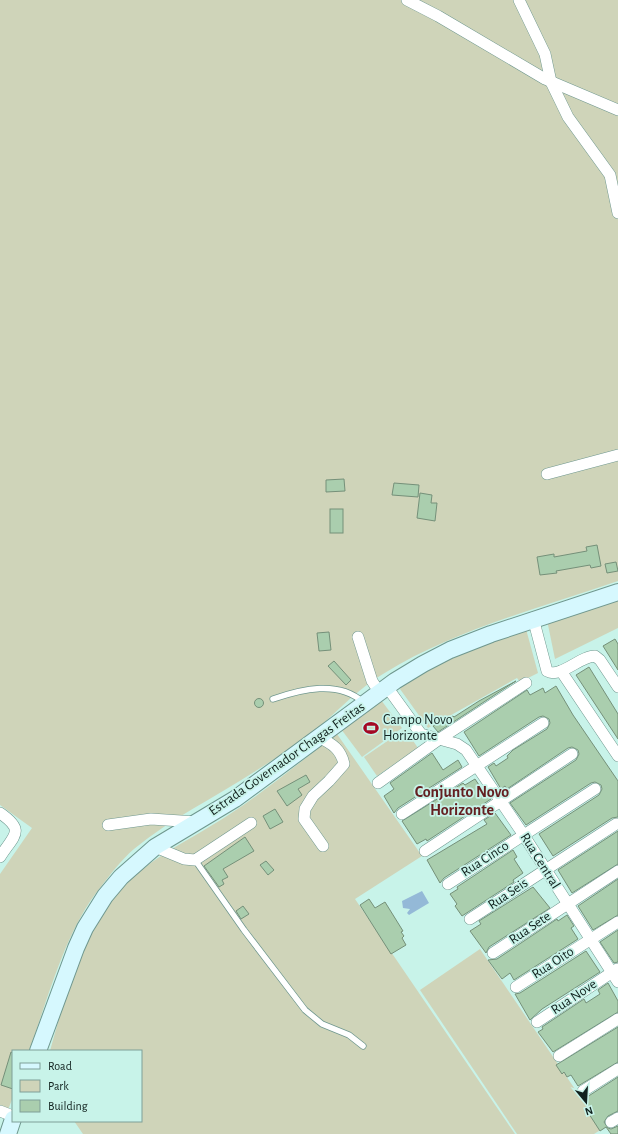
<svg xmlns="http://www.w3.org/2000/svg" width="618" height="1134" font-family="'Alegreya Sans',sans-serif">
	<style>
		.green { fill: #cfd4b9 }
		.water { fill: #94b9d7 }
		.building { fill: #aaceae; stroke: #759079 }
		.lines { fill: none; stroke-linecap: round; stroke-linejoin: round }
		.lane-casing { stroke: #6f978e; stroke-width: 7 }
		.street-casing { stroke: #6f978e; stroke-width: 12 }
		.secondary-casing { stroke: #6f978e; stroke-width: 18 }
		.lane { stroke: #fff; stroke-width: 5.5 }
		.street { stroke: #fff; stroke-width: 11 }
		.secondary { stroke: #d6f8fe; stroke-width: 16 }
		.labels { text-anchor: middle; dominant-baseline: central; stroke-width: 3.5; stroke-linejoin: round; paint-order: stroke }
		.poi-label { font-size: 14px; fill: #11211e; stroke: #c8f3e9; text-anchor: start }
		.street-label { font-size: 14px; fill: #11211e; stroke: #c8f3e9 }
		.quarter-label { font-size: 16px; font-weight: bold; fill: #641f21; stroke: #c8f3e9 }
	</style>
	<rect width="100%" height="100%" fill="#c8f3e9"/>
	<!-- green -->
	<g class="green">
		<path d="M0 0H618V581C538 609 456 629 383 674 359 688 340 709 319 727 299 744 276 758 254 772 214 798 170 819 134 849 121 860 110 875 100 888 65 931 48 999 29 1051H13V1097L8 1110 0 1106V874L32 828 0 805Z"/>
		<polygon points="618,596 618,628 555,659 547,620"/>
		<polygon points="526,629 538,673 520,682 517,678 428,728 400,689 408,677 461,654"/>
		<polygon points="381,700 402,728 362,757 341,729"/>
		<polygon points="405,729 418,748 377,776 364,757"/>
		<path d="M337 734 422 856 355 899 515 1134H83L74 1121H141V1051H50C62 1007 77 954 101 916 136 861 180 847 230 814 267 790 302 760 337 734Z"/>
		<polygon points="480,949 602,1129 594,1134 517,1134 420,990"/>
	</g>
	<!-- water -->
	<polygon class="water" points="422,891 429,903 409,915 407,913 410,909 403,908 402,901"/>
	<!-- building -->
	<g class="building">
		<polygon points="344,479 345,491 326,492 326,480"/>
		<polygon points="394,483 419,485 418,497 392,495"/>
		<polygon points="420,493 432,495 431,503 437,503 435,521 417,518"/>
		<rect x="330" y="509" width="13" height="24"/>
		<polygon points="597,545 601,566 591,568 590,565 556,571 557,573 540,575 537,557 554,554 554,557 587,551 586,547"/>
		<polygon points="616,562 618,571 607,573 605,564"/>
		<polygon points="329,632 331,650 319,651 317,633"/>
		<polygon points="615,639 618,644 618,670 603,646"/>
		<polygon points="334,661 351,680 346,685 328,666"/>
		<polygon points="589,667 618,714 618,739 576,675"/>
		<polygon points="516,681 438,732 433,726 453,716 454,717 479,701"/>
		<polygon points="556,686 573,715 618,781 618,817 612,818 553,856 539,834 599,795 602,789 601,785 595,782 591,783 526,825 510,803 576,760 579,754 578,750 572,747 568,748 507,789 505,786 501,789 488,767 494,763 496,766 508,758 507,756 513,750 547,729 550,723 549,719 543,716 539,717 479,756 464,732 527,690 530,695 543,688 545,693"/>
		<circle cx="259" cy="703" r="4.5"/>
		<polygon points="432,753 443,770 458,760 462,767 398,808 394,813 384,796 394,789 390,783"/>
		<polygon points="306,775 310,782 298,789 302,795 287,806 277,791"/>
		<polygon points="475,779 487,797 489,796 491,799 427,841 426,839 417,844 402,821 463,783 465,785"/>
		<polygon points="275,809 283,822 270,829 263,816"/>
		<polygon points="495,813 511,835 444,878 440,883 427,860 487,824 484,820"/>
		<polygon points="618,831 618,864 572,893 558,870"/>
		<polygon points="245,837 254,851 223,869 228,877 222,880 224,884 219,887 204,866"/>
		<polygon points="513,850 517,857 514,859 523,873 513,880 514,882 462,916 455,906 457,904 450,894 458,889 457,887"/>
		<polygon points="266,861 274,870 268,875 260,865"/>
		<polygon points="618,879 618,915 593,930 578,906"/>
		<polygon points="533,887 550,908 489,947 486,953 470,931 481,924 479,921"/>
		<polygon points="369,899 375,908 385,902 403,931 401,932 404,936 402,938 406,945 391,954 360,905"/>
		<polygon points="243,906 249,914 241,919 236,911"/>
		<polygon points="567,915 574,926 571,928 578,939 514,980 510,973 502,979 488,960 497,959 557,919 558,921"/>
		<polygon points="618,930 618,962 614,963 600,942"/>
		<polygon points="586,951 600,972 542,1009 530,1020 515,994 520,993"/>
		<polygon points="608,983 618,1001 618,1012 553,1052 538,1032 543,1029 542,1027 584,999 586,1003 600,994 598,990"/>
		<polygon points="618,1027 618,1062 578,1086 571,1075 567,1077 564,1072 562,1074 556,1065"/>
		<polygon points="11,1052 13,1053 13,1089 1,1085"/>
		<polygon points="618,1077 618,1111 608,1116 604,1122 608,1128 611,1129 618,1126 618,1134 611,1134 606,1127 600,1131 589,1114 591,1113 582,1098 587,1097"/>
	</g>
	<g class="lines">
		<!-- lane casing -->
		<g class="lane-casing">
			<g id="lane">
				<path d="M273 699C302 689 338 680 363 702"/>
				<polyline points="195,860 244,930 305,1010 322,1024 349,1035 363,1046"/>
			</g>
		</g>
		<!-- street casing -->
		<g class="street-casing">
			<g id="street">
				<polyline points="407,0 438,16 545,79 618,110"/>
				<polyline points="519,0 545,54 551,82 568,117 610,175 618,213"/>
				<polyline points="547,474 618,455"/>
				<path d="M533 618 547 671C560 679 580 656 595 656L600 660 618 687"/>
				<polyline points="358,637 372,681 380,693"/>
				<polyline points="561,671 618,756"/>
				<polyline points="387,687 421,734 457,744 466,750 523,834 618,982"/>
				<path d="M320 738C333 744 341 750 344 764L329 781 313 796 305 809 304 819 323 846"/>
				<polyline points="378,783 438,740 526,683"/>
				<path d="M0 813C26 831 14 835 0 857"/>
				<polyline points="402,814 543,723"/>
				<polyline points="108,825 151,819 196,822"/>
				<polyline points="155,847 184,859 195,860 251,823"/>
				<polyline points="425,851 572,754"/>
				<polyline points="448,884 595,789"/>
				<polyline points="470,919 616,824"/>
				<polyline points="493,953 618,871"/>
				<polyline points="516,987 618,922"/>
				<polyline points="537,1022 617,969"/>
				<polyline points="559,1056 618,1019"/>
				<polyline points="583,1091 618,1069"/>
				<polyline points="0,1111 13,1116"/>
				<polyline points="611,1122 618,1118"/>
			</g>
		</g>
		<!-- secondary casing -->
		<g class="secondary-casing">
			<g id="secondary">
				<polyline points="38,1051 76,948 85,928 105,896 121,877 155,847 235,799 395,681 423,664 450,650 491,634 618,592"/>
				<polyline points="8,1134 13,1119"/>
			</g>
		</g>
		<!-- lane -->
		<use href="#lane" class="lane"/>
		<!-- street -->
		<use href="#street" class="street"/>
		<!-- secondary -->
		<use href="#secondary" class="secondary"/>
	</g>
	<!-- icons -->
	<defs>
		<g id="stadium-bare" transform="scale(1.2)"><path d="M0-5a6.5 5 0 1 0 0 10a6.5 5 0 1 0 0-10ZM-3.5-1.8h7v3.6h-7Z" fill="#a40824" stroke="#c8f3e9" stroke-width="2.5" paint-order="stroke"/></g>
	</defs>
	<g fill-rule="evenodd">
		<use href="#stadium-bare" x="371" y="728"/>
	</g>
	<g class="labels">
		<!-- poi labels -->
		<g class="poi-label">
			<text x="383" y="720">Campo Novo<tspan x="383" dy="16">Horizonte</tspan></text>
		</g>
		<!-- street labels -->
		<g class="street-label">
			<text transform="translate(287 759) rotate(-35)">Estrada Governador Chagas Freitas</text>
			<text transform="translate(485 859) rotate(-33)">Rua Cinco</text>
			<text transform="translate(540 861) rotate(58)">Rua Central</text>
			<text transform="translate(508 894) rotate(-34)">Rua Seis</text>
			<text transform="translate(530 928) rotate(-34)">Rua Sete</text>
			<text transform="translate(553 963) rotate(-33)">Rua Oito</text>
			<text transform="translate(574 997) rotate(-34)">Rua Nove</text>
		</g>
		<!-- quarter labels -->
		<g class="quarter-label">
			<text x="462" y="792">Conjunto Novo<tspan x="462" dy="18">Horizonte</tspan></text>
		</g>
	</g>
	<!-- legend -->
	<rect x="12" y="1050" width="130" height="72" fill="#c8f3e9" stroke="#7f9f98"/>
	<rect x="20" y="1063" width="20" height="6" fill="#d6f8fe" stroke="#7f9f98"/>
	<text x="48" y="1070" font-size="12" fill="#11211e">Road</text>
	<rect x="20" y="1080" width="20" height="12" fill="#cfd4b9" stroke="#7f9f98"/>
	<text x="48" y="1090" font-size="12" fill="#11211e">Park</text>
	<rect x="20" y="1100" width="20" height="12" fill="#aaceae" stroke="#7f9f98"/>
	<text x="48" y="1110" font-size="12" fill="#11211e">Building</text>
	<!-- north arrow -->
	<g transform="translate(586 1102) rotate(162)" stroke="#c8f3e9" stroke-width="3" paint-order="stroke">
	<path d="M0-3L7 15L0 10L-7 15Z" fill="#11211e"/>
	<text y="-6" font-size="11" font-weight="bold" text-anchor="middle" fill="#11211e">N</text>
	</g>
</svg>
